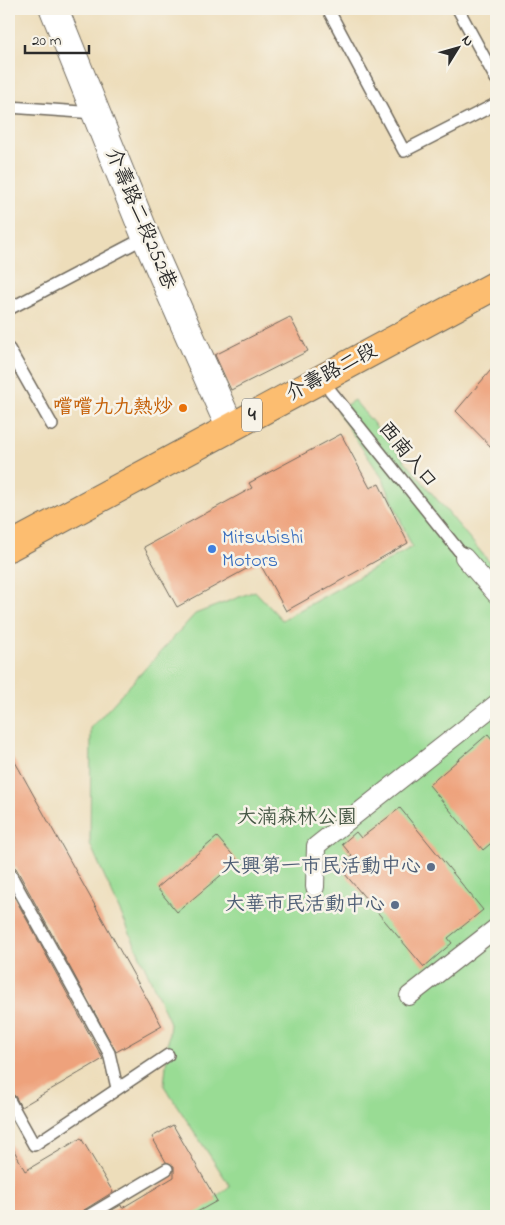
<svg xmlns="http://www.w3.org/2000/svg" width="505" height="1225" font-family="'Indie Flower','LXGW WenKai TC',sans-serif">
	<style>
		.green { fill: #99dc94; stroke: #628460 }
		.building { fill: #eea27c }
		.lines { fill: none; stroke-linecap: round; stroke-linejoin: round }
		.service-casing { stroke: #6f695d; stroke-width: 14 }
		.pedestrian-casing { stroke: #6f695d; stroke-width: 20 }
		.tertiary-casing { stroke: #6f695d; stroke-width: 30 }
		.primary-casing { stroke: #6f695d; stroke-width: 30 }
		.service { stroke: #fff; stroke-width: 11 }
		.pedestrian { stroke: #fff; stroke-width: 18 }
		.tertiary { stroke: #fff; stroke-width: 28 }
		.primary { stroke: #fcbd6f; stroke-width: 28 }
		.food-dot { fill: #e8710a; stroke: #f7f3e8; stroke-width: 2 }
		.shop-dot { fill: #3f7fe0; stroke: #f7f3e8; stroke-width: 2 }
		.service-dot { fill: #5c6f8a; stroke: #f7f3e8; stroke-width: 2 }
		.labels { text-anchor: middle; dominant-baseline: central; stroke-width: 5; stroke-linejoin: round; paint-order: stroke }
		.shield { fill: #f7f3e8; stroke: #686764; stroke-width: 1 }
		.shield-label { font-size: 19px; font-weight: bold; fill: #2b2b2b }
		.street-label { font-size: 20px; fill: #2b2b2b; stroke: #f7f3e8 }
		.food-label { font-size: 20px; fill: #c56008; stroke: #f7f3e8; text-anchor: end }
		.shop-label { font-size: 20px; fill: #366cbe; stroke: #f7f3e8; text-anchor: start }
		.park-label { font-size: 20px; fill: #465745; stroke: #f7f3e8 }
		.service-label { font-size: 20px; fill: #4e5e75; stroke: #f7f3e8; text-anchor: end }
	</style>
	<rect width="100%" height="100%" fill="#f7f3e8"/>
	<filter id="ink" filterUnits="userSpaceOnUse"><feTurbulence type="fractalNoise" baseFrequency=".02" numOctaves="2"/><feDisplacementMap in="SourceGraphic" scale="10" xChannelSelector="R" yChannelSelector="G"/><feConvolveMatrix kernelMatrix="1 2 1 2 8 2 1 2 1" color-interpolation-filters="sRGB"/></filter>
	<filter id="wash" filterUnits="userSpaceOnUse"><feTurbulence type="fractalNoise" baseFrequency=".0096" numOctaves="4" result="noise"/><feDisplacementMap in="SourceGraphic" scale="20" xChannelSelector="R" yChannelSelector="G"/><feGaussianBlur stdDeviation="1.12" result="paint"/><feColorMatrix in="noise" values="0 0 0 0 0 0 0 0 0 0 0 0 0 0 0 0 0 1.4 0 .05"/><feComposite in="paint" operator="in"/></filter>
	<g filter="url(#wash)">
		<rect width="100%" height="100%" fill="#edddba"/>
		<!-- green -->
		<polygon class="green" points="354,400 496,570 496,1216 191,1216 230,1186 164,1086 170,1023 90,844 91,728 195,614 255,591 282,620 412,547 383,479 337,411"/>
		<g id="blocks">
			<!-- building -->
			<g class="building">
				<polygon points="290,317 308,351 231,390 215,355"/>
				<polygon points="496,364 496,452 456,411"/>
				<polygon points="341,434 370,488 379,484 408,543 286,611 259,562 177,607 144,547 252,488 249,483"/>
				<polygon points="488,734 496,744 496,839 483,850 429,785"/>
				<polygon points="9,751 162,1026 116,1052 16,868 9,865"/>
				<polygon points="400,808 483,910 448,938 452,943 424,967 339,867 352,856 342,844 356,832 361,838"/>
				<polygon points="217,837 238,861 177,912 157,888"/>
				<polygon points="9,887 103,1059 21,1107 15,1096 9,1093"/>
				<polygon points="173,1125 217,1201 190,1216 102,1216 121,1205 122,1208 174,1177 174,1166 166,1162 152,1137"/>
				<polygon points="81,1138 113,1192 84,1210 81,1216 9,1216 9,1141 25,1171"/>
			</g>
		</g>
	</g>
	<g filter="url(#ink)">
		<use href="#blocks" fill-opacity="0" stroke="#6f695d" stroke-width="1"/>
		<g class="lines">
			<!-- service casing -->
			<g class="service-casing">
				<g id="service">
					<polyline points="328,9 404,151 496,104"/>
					<polyline points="458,9 496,79"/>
					<polyline points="9,107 95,113"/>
					<polyline points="9,309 146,237"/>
					<polyline points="9,349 52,425"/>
					<polyline points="321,379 464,557"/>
					<polyline points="9,872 109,1053 117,1088"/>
					<polyline points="9,1100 34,1145 168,1055"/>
					<polyline points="88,1216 167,1169"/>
				</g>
			</g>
			<!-- pedestrian casing -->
			<g class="pedestrian-casing">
				<g id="pedestrian">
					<polyline points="464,557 496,594"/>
					<polyline points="315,887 316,846 496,704"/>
					<polyline points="409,996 496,928"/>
				</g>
			</g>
			<!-- tertiary casing -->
			<g class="tertiary-casing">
				<polyline id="tertiary" points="54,9 146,237 230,427"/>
			</g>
			<!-- primary casing -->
			<g class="primary-casing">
				<polyline id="primary" points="9,547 496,285"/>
			</g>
			<!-- service -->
			<use href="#service" class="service"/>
			<!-- pedestrian -->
			<use href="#pedestrian" class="pedestrian"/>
			<!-- tertiary -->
			<use href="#tertiary" class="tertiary"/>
			<!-- primary -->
			<use href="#primary" class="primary"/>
		</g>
	</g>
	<!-- markers -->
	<circle class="food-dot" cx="183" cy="408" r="5"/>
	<circle class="shop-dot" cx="212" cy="549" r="5"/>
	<g class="service-dot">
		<circle cx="431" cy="867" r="5"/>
		<circle cx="395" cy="905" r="5"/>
	</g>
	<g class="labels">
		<!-- shield labels -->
		<rect class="shield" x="242" y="398.5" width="20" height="33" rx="4"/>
		<g class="shield-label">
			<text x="252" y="415">4</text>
		</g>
		<!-- street labels -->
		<g class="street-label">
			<text transform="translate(140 219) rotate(67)">介壽路二段252巷</text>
			<text transform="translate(332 373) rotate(-28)">介壽路二段</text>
			<text transform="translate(407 456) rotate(51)">西南入口</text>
		</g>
		<!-- food labels -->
		<g class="food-label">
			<text x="173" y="408">嚐嚐九九熱炒</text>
		</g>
		<!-- shop labels -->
		<g class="shop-label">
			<text x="222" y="538">Mitsubishi<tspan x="222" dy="23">Motors</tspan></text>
		</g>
		<!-- park labels -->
		<g class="park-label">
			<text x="297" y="818">大湳森林公園</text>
		</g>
		<!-- service labels -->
		<g class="service-label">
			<text x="421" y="867">大興第一市民活動中心</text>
			<text x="385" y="905">大華市民活動中心</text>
		</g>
	</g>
	<!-- margin -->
	<rect width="505" height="1225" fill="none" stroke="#f7f3e8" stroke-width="30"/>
	<!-- north arrow -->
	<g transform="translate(458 48) rotate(53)" stroke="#f7f3e8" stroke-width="4" paint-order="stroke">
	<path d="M0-4L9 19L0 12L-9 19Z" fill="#2b2b2b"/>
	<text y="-8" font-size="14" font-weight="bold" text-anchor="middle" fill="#2b2b2b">N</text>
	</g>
	<!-- scale -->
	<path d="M25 45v8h64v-8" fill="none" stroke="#2b2b2b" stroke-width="2.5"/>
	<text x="32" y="45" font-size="15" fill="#2b2b2b" stroke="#f7f3e8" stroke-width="4" paint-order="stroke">20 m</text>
</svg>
